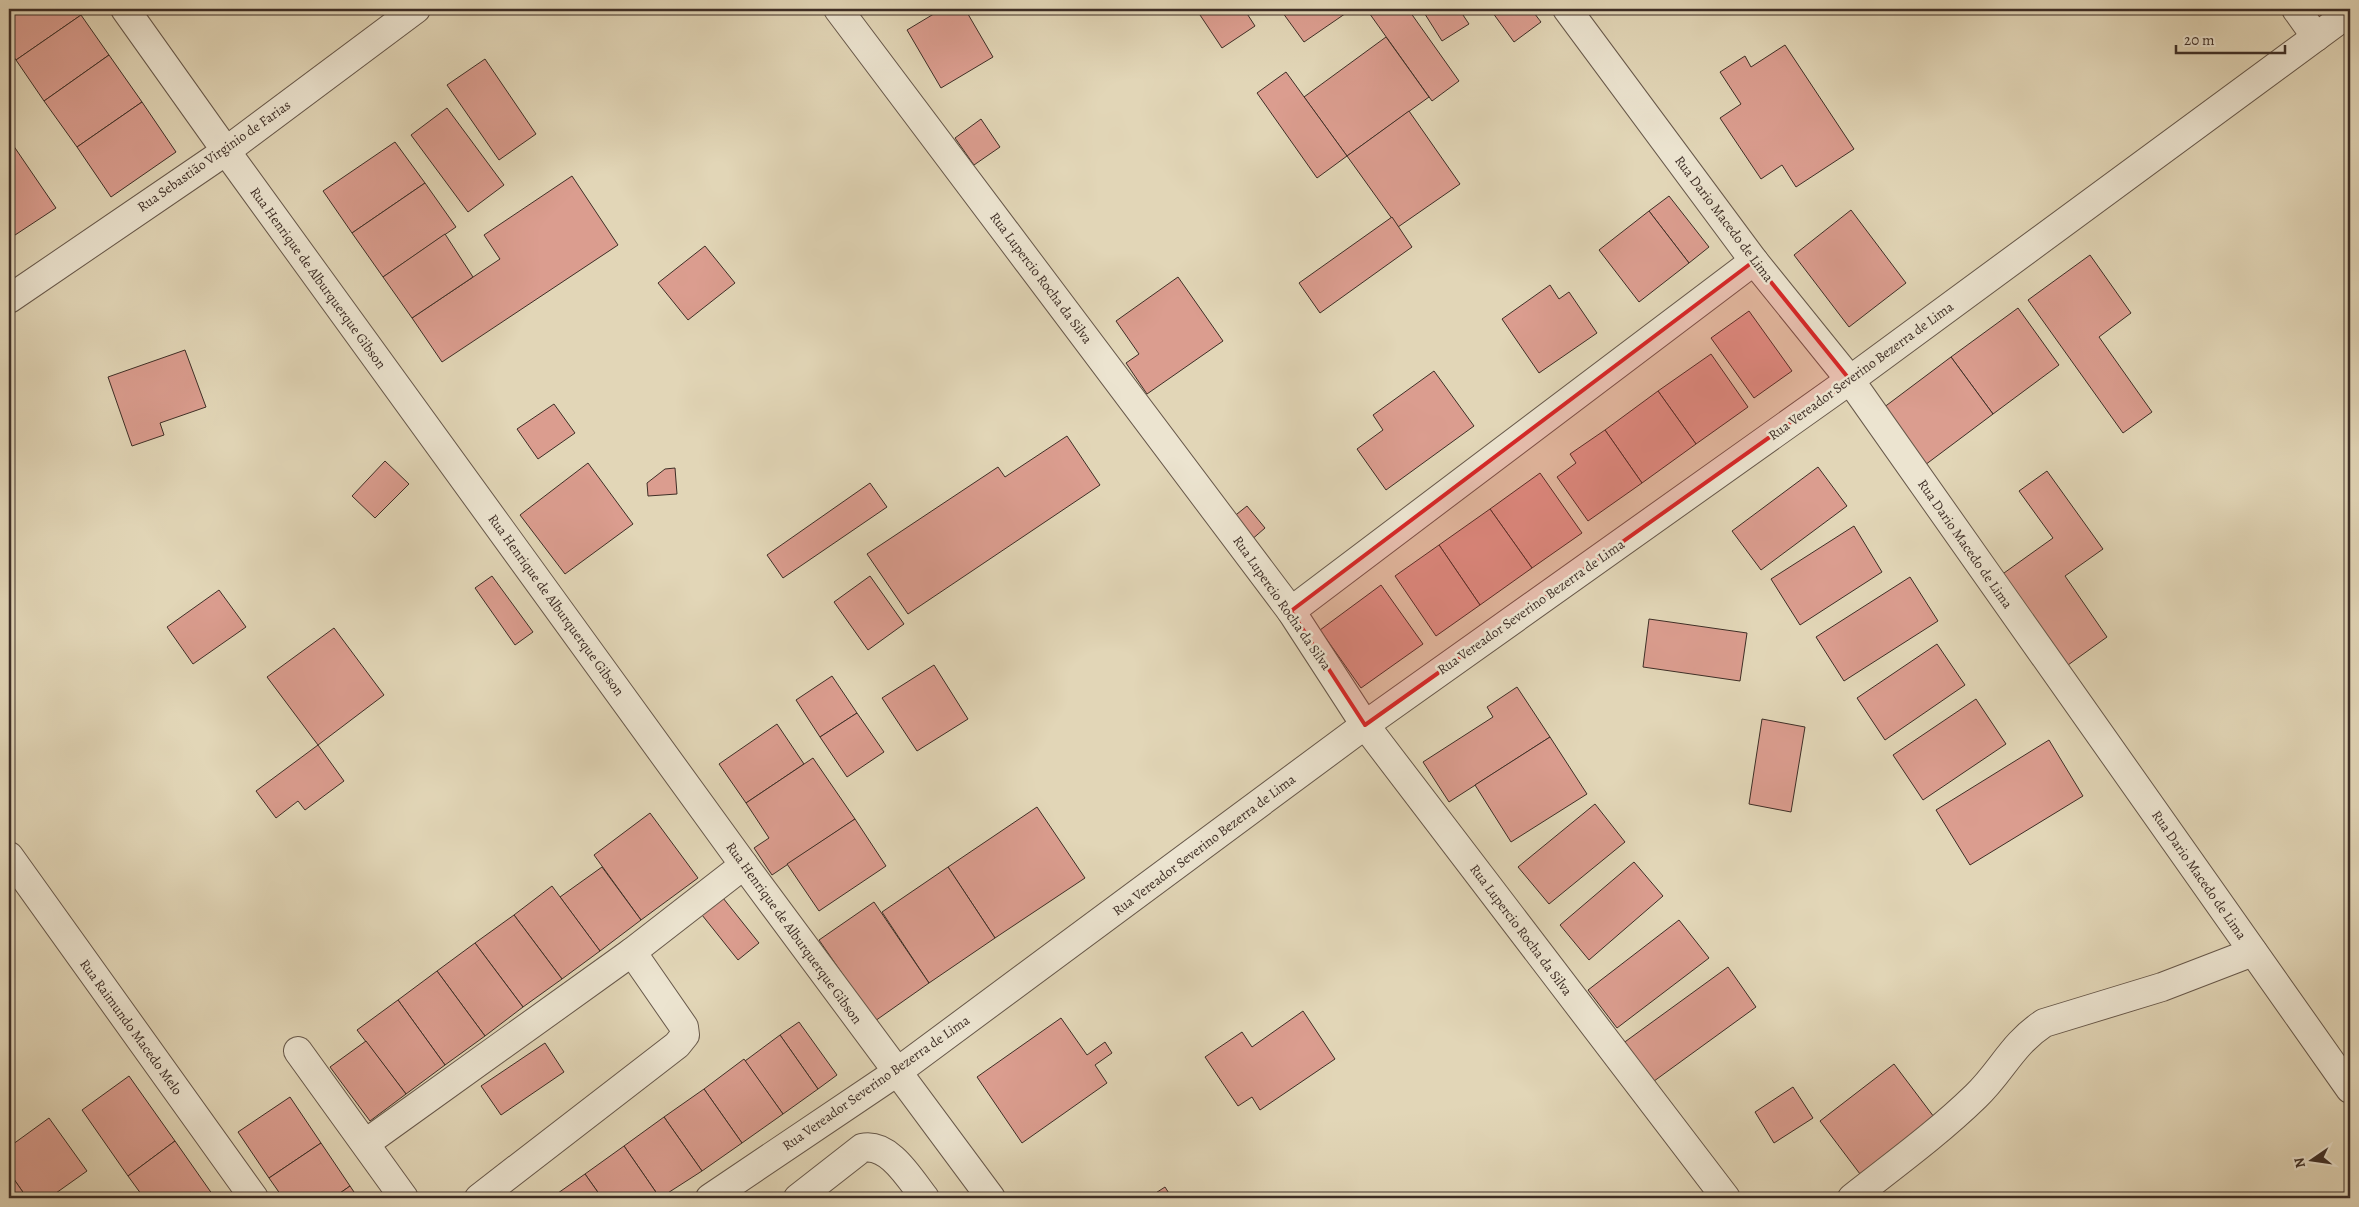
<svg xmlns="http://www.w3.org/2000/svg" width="2359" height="1207" font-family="Alegreya,serif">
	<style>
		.building { fill: #db9d8f; stroke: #3e2e26 }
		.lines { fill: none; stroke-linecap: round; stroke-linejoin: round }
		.street-casing { stroke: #67584a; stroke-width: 30 }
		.street { stroke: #ece4d0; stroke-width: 28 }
		.marked { fill: #d62828; fill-opacity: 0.2; stroke: #d62828; stroke-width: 4; stroke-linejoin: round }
		.labels { text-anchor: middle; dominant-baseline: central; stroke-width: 5; stroke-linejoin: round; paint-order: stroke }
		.street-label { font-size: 14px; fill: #3e2e26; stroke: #ece4d0 }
	</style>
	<rect width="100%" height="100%" fill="#e2d6b7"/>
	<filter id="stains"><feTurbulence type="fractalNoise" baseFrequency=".004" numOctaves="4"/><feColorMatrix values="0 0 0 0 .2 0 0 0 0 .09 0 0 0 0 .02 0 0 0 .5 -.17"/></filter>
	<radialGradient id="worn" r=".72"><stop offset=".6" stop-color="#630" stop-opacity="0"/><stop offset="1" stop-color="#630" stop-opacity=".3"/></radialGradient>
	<!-- building -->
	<g class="building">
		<polygon points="9,9 77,9 81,15 16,60 9,50"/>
		<polygon points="942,9 965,9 993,57 941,88 907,30"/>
		<polygon points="1196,9 1244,9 1255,26 1222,48"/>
		<polygon points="1280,9 1352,9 1304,42"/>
		<polygon points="1369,9 1408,9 1459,81 1432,101 1367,10"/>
		<polygon points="1426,9 1459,9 1469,24 1442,41 1423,11"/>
		<polygon points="1490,9 1531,9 1541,22 1514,42"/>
		<polygon points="2307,9 2333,9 2315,21"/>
		<polygon points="81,15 109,55 44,101 16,60"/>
		<polygon points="1386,37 1429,97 1347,156 1304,97"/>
		<polygon points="1785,45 1854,149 1796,187 1782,165 1761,179 1720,118 1741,104 1720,72 1745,56 1751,67"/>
		<polygon points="109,55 142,102 77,147 44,101"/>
		<polygon points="485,59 536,134 499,160 447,85"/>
		<polygon points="1286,72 1347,156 1317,178 1257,93"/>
		<polygon points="142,102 176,152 111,197 77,147"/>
		<polygon points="447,108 504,185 468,212 411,135"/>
		<polygon points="1409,111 1460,184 1398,227 1347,156"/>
		<polygon points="981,119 1000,147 974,165 955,138"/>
		<polygon points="395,142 425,183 352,233 323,191"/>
		<polygon points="13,145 56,208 9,239 9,148"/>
		<polygon points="572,176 618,245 442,362 412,318 500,259 484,235"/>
		<polygon points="425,183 456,227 383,277 352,233"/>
		<polygon points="1669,196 1709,247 1689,263 1649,211"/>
		<polygon points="1851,210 1906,283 1849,327 1794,255"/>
		<polygon points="1649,211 1689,263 1639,302 1599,250"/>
		<polygon points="1392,217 1412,247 1320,313 1299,283"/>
		<polygon points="445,234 473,277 412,318 383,277"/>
		<polygon points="705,246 735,283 688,320 658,283"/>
		<polygon points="2090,255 2131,313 2099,337 2152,412 2123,433 2028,300"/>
		<polygon points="1178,277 1223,341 1147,394 1126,363 1139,354 1116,321"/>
		<polygon points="1550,285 1559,299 1569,292 1597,333 1539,373 1502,319"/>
		<polygon points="2018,308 2059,365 1993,414 1951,357"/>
		<polygon points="1749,311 1792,371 1754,398 1711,338"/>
		<polygon points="185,350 206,407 160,423 164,435 132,446 108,377"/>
		<polygon points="1711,354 1748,407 1696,444 1658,391"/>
		<polygon points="1951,357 1993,414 1925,465 1883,408"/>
		<polygon points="1434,371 1474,426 1386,490 1357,449 1383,430 1373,415"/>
		<polygon points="1658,391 1696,444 1642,483 1605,430"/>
		<polygon points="554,404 575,433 538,459 517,429"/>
		<polygon points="1605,430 1642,483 1588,521 1557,477 1576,463 1570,454"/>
		<polygon points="1067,436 1100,485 908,614 867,554 998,467 1005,477"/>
		<polygon points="385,461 409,484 375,518 352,496"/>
		<polygon points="588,463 633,524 565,574 520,515"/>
		<polygon points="1818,467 1847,506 1761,570 1732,531"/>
		<polygon points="675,468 677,494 648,496 647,483 665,469"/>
		<polygon points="2047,471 2103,549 2065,576 2107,637 2061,670 1997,578 2053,538 2019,491"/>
		<polygon points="1540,473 1582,533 1532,568 1490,509"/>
		<polygon points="870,483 887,507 783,578 767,555"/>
		<polygon points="1247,506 1265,528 1250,541 1232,518"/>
		<polygon points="1490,509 1532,568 1480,605 1439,545"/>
		<polygon points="1854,526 1882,572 1800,625 1771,579"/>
		<polygon points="1439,545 1480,605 1436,636 1395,576"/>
		<polygon points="492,576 533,632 515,645 475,588"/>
		<polygon points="870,576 904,624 868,650 834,602"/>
		<polygon points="1910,577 1938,621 1844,681 1816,637"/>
		<polygon points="1381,585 1423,644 1361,688 1320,630"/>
		<polygon points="219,590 246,627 193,664 167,627"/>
		<polygon points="1649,619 1747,633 1740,681 1643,667"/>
		<polygon points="334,628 384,695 318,745 267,677"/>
		<polygon points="1937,644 1965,685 1885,740 1857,698"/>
		<polygon points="934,665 968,719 917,751 882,698"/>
		<polygon points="832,676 857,713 820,737 796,700"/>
		<polygon points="1517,687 1550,737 1449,802 1423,762 1493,717 1487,707"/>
		<polygon points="1976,699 2006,744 1923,800 1893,755"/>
		<polygon points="857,713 884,752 847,777 820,737"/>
		<polygon points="1762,719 1805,727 1791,812 1749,804"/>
		<polygon points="777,724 804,764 746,803 719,764"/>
		<polygon points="1550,737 1587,794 1511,842 1475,785"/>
		<polygon points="2049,740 2083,796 1970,865 1936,810"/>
		<polygon points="318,745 344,781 305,810 298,801 276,818 256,791"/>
		<polygon points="813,758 855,819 772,875 754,848 769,838 746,803"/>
		<polygon points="1595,804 1625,842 1549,904 1518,867"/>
		<polygon points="1037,807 1085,878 995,938 948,867"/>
		<polygon points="650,813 698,878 641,920 594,855"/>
		<polygon points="855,819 886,866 819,911 787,864"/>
		<polygon points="1634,862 1663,896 1589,960 1560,925"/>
		<polygon points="602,867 641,920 600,951 560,897"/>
		<polygon points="948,867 995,938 929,983 882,912"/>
		<polygon points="552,886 600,951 562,979 514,915"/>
		<polygon points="723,898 759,943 738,960 702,915"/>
		<polygon points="874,902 929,983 875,1021 819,940"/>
		<polygon points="514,915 562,979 523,1007 475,943"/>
		<polygon points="1679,920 1709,958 1617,1028 1588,990"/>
		<polygon points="475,943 523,1007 485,1036 437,971"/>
		<polygon points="1728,967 1756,1007 1650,1084 1622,1044"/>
		<polygon points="437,971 485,1036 445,1065 398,1000"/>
		<polygon points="398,1000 445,1065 406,1094 357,1030"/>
		<polygon points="1303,1011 1335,1059 1260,1110 1252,1097 1238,1106 1205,1057 1242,1032 1252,1047"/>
		<polygon points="1061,1018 1087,1055 1105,1042 1112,1053 1095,1065 1107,1083 1022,1143 977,1077"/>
		<polygon points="799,1022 837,1075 818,1089 780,1035"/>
		<polygon points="780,1035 818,1089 783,1114 745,1061"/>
		<polygon points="366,1041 406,1094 370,1121 330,1067"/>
		<polygon points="545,1043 564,1072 501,1115 481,1086"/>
		<polygon points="744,1059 783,1114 742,1143 704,1089"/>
		<polygon points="1894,1064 1934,1117 1860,1174 1820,1121"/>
		<polygon points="129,1076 175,1141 128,1176 82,1110"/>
		<polygon points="1793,1087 1813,1118 1774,1143 1755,1112"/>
		<polygon points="704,1089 742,1143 702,1171 664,1117"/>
		<polygon points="290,1097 321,1143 269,1178 238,1132"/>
		<polygon points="664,1117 702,1171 660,1198 624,1146"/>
		<polygon points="49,1118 87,1171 49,1198 27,1198 9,1172 9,1147"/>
		<polygon points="175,1141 215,1198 144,1198 128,1176"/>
		<polygon points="321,1143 350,1186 333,1198 283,1198 269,1178"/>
		<polygon points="624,1146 660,1198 602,1198 585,1174"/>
		<polygon points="9,1172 27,1198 9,1198"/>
		<polygon points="585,1174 602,1198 551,1198"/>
		<polygon points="350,1186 358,1198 333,1198"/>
		<polygon points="1165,1187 1172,1198 1148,1198"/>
	</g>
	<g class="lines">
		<!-- street casing -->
		<g class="street-casing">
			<g id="street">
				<polyline points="125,9 226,151 744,865 991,1198"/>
				<polyline points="838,9 1291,611 1365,725 1726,1198"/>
				<polyline points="1567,9 1754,261 1850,380 2350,1089"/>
				<polyline points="2296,9 2316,37"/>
				<polyline points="9,299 226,151 416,9"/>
				<polyline points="1291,611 1754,261"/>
				<polyline points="9,856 254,1198"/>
				<polyline points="298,1051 404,1198"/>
				<polyline points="366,1143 632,952 744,865"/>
				<polyline points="479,1198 677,1045 685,1035 684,1027 632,952"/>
				<polyline points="710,1198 897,1072 1365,725 1850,380 2350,12"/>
				<path d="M798 1198 862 1148C889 1142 910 1179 925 1198"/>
				<path d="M1852 1198C1894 1165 1938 1133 1976 1096 2002 1071 2012 1044 2044 1023L2162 987 2253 952"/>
			</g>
		</g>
		<!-- street -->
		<use href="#street" class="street"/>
	</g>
	<!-- marked area -->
	<path class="marked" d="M1754 261 1850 380 1365 725 1291 611Z"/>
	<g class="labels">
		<!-- street labels -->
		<g class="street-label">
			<text transform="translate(214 156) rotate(-35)">Rua Sebastião Virginio de Farias</text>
			<text transform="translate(1724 219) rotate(53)">Rua Dario Macedo de Lima</text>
			<text transform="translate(318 278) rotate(54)">Rua Henrique de Alburquerque Gibson</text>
			<text transform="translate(1041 278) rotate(53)">Rua Lupercio Rocha da Silva</text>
			<text transform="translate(1861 371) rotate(-36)">Rua Vereador Severino Bezerra de Lima</text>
			<text transform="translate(1965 544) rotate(55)">Rua Dario Macedo de Lima</text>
			<text transform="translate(1282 603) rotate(55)">Rua Lupercio Rocha da Silva</text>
			<text transform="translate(556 605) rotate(54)">Rua Henrique de Alburquerque Gibson</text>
			<text transform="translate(1531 607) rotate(-35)">Rua Vereador Severino Bezerra de Lima</text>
			<text transform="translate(1204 845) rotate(-37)">Rua Vereador Severino Bezerra de Lima</text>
			<text transform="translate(2199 875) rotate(55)">Rua Dario Macedo de Lima</text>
			<text transform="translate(1521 930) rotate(53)">Rua Lupercio Rocha da Silva</text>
			<text transform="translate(794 933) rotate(54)">Rua Henrique de Alburquerque Gibson</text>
			<text transform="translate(131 1027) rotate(54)">Rua Raimundo Macedo Melo</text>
			<text transform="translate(876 1083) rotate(-35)">Rua Vereador Severino Bezerra de Lima</text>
		</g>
	</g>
	<!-- margin -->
	<rect width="2359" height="1207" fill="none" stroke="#e2d6b7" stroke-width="30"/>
	<rect x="10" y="10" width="2339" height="1187" fill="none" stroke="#3e2e26" stroke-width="2.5"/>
	<rect x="15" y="15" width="2329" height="1177" fill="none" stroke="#3e2e26"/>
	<!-- north arrow -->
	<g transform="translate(2312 1160) rotate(257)" stroke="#ece4d0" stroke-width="4" paint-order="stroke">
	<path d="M0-4L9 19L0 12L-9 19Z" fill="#3e2e26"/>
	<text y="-8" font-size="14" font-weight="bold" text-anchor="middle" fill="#3e2e26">N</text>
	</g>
	<!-- scale -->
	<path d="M2176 45v8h109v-8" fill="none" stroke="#3e2e26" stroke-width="2.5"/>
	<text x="2184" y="45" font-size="15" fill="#3e2e26" stroke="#ece4d0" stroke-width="4" paint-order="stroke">20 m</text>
	<rect width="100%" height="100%" filter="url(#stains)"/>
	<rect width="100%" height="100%" fill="url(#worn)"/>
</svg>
